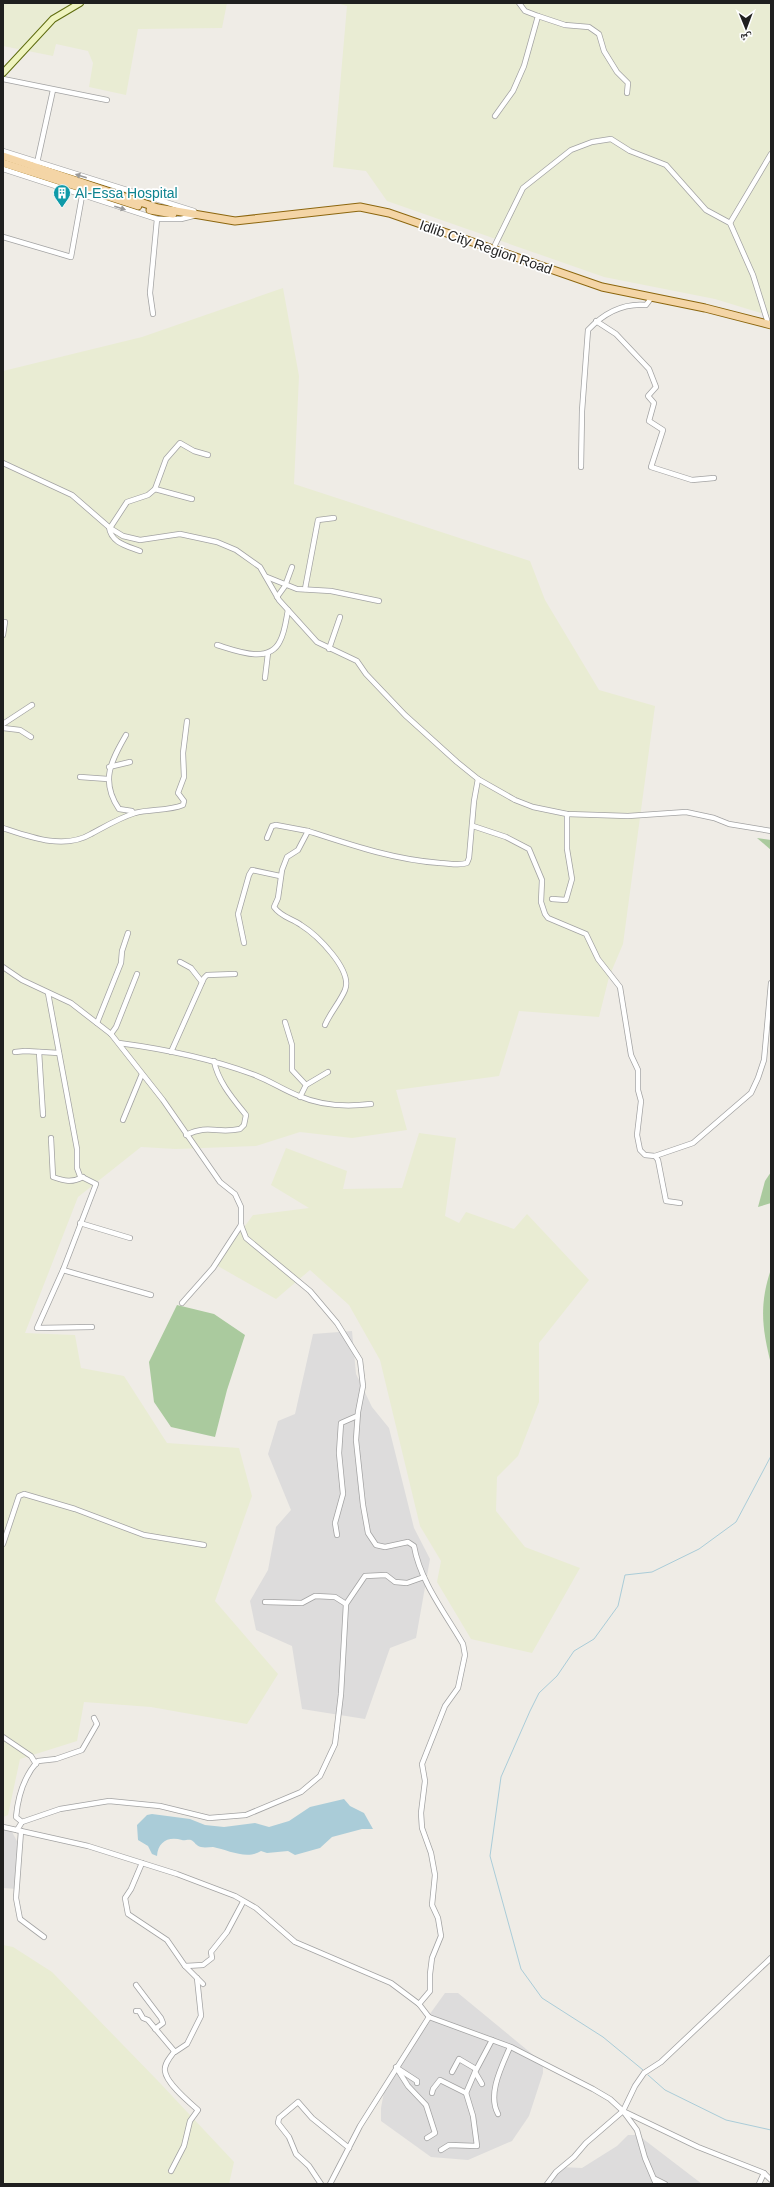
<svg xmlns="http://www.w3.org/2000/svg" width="774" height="2187" font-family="Helvetica,'Noto Naskh Arabic',sans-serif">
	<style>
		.residential { fill: #dddcdc }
		.farmland { fill: #e9ecd3 }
		.forest { fill: #aaca9e }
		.water { fill: #aaccd8 }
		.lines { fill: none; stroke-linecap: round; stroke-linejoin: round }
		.stream { stroke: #aaccd8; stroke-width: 1 }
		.street-casing { stroke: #a3a3a3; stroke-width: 6 }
		.secondary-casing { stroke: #5f6d0f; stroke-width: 8 }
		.primary-casing { stroke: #8c660e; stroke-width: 9 }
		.street { stroke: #fff; stroke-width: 4.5 }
		.secondary { stroke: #eff4bf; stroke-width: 6 }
		.primary { stroke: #f4d5a6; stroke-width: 7 }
		.oneway { fill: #9a9a9a }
		.labels { text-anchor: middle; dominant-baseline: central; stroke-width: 3.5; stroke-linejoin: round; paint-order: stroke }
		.culture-label { font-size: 14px; fill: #0d838f; stroke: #fff; text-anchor: start }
		.street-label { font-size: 14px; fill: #1f1f1f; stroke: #fff }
	</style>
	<rect width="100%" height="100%" fill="#efece6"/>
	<!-- residential -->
	<g class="residential">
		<polygon points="352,1331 356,1374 372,1407 389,1428 414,1528 430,1559 416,1638 390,1648 365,1719 302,1709 292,1646 256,1630 250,1601 268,1570 276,1527 291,1510 268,1454 278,1421 295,1414 313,1334"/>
		<polygon points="3,1827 11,1830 18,1843 17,1889 3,1888"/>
		<polygon points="445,1993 458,1993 543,2063 543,2073 529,2116 512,2141 468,2160 431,2157 381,2121 381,2108 384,2092 409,2043"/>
		<polygon points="628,2135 638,2135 702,2184 547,2184 560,2167 582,2168 617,2146"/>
	</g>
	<!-- farmland -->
	<g class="farmland">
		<polygon points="3,3 227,3 222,28 138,29 126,95 89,87 93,63 88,51 56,44 53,56 3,46"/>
		<polygon points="337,3 771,3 771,316 715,299 604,277 387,201 366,171 333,167 347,6"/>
		<polygon points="283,288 299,376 294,484 530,561 545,600 599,690 655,706 623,944 609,977 599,1017 519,1011 499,1076 396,1090 407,1130 352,1138 300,1132 256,1146 176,1149 141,1147 78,1197 25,1333 75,1335 81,1368 124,1376 167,1443 239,1448 252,1496 215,1601 278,1674 247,1724 151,1707 84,1702 77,1741 20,1759 8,1815 3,1817 3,371 142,337"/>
		<polygon points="419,1133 456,1138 445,1216 459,1223 466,1212 514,1229 527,1214 589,1280 539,1343 539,1402 518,1456 497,1477 496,1511 525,1547 580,1568 532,1653 471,1639 437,1582 441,1561 420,1526 380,1360 349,1305 310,1270 276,1299 216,1265 253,1215 309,1208 271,1185 286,1148 347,1171 343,1189 402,1188"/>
		<polygon points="3,1945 13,1947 52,1972 159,2082 234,2162 229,2184 3,2184"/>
	</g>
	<!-- forest -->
	<g class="forest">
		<polygon points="757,838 771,840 771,850"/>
		<polygon points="771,1172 771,1203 758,1207 765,1181"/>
		<path d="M771 1269V1364C762 1328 759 1305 771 1269Z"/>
		<polygon points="177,1305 214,1314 245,1335 227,1390 215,1437 171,1427 154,1402 149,1362"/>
	</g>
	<!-- water -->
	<path class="water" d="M344 1799 350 1806 364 1813 373 1829H362L332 1837 320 1848 295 1855 288 1851 267 1853 261 1851C247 1860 228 1850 213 1847 209 1847 205 1848 201 1847 196 1846 195 1842 191 1840 188 1839 184 1841 182 1840 168 1836 158 1842 157 1856L152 1854 148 1846 138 1840 137 1825 147 1815 152 1814 190 1819 205 1825 224 1827 255 1823 269 1827 289 1821 310 1807Z"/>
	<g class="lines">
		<!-- stream -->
		<g class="stream">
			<polyline points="643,2070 603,2037 542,1998 521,1969 490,1856 501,1777 530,1711 539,1693 557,1676 574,1651 594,1639 618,1606 625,1575 652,1572 699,1549 736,1522 771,1456"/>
			<polyline points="648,2075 665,2090 726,2120 771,2130"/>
		</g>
		<!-- street casing -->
		<g class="street-casing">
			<g id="street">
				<polyline points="538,16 565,25 589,27 599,34 604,51 617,72 628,83 627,93"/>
				<polyline points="3,79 107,100"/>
				<polyline points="495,116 513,91 524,66 538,16 525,11 519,3"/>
				<polyline points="3,151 194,211 197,215 181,219 157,219 3,169"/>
				<polyline points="37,163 53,90"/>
				<polyline points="730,223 771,154"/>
				<polyline points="3,237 71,257 82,196"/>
				<polyline points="493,249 523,188 571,150 592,142 611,139 630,151 666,165 706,210 730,223 753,275 768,323"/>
				<polyline points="153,314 150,293 157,219"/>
				<polyline points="596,321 616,334 649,369 656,387 648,396 654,403 649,421 663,430 651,467 692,480 714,478"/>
				<polyline points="3,463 72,495 110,528 123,536 140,540 180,534 217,542 236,550 260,567 279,600 317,642 357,661 366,674 405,715 457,762 478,779 515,800 533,807 567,814 628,816 686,812 714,818 729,824 771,831"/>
				<path d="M581 467 582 411 588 330C603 314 623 303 646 305L652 297"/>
				<polyline points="155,489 192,499"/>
				<path d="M109 527C111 543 127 546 140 551"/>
				<polyline points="110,528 127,502 148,495 155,489 166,459 180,443 194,451 208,455"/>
				<polyline points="267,577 297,589 331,591 379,601"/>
				<polyline points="305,589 318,520 334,518"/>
				<polyline points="277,597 285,586 292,567"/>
				<polyline points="3,635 5,622"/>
				<path d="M217 645C234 650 269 665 280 641 285 632 286 620 288 610"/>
				<polyline points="329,649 340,617"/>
				<polyline points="265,678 268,653"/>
				<polyline points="3,724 32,705"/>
				<polyline points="3,728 20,730 31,737"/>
				<path d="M126 735C111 761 100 781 119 809L132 811 133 813"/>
				<polyline points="109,767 130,762"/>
				<polyline points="80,777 108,779"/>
				<polyline points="473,826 506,837 529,849 542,880 541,902 545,914 548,918 586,934 598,959 620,987 631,1055 638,1070 638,1090 641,1101 637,1135 640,1150 645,1155 655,1156 658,1160 666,1201 680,1203"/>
				<path d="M3 828C30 837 64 850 91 834 106 826 119 818 135 813 150 809 169 811 183 805L184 801 178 793 184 777 183 753 187 721"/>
				<polyline points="267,838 272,826 276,825 308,831"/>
				<polyline points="552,899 566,900 572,879 567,849 567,814"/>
				<polyline points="244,943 238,914 249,875 252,870 280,876"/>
				<polyline points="180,962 191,968 202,982"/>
				<path d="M3 967 22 980 71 1003 111 1034 163 1100 220 1182 235 1194 241 1207V1225L246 1238 310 1291 337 1323 360 1360 363 1386 358 1412 356 1440 363 1505 368 1533 376 1545 385 1547 408 1542 414 1546C420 1581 445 1613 463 1644L465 1655 458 1688 445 1706 422 1764 425 1781 421 1813 422 1828 431 1853 435 1875 432 1905 438 1918 441 1936 432 1958 430 1974V1991L419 2004"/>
				<polyline points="48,993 77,1149 77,1168 80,1176 96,1184 63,1270 37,1328 92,1327"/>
				<polyline points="285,1022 292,1045 292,1070 306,1085 300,1097"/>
				<polyline points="97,1023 121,963 122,951 128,933"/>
				<path d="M325 1025C330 1013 340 1002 345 990 353 970 317 935 301 925 291 918 281 917 274 907L278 898 282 870 287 857 298 850 308 831C351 845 395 860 440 863 449 863 458 866 467 863L469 858 474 801 478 779"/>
				<polyline points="111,1034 116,1027 137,974"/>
				<path d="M119 1043C164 1049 209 1058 252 1074 269 1080 283 1090 299 1096 322 1106 347 1107 371 1104"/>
				<polyline points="15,1052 25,1051 59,1053"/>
				<polyline points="39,1052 43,1115"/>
				<polyline points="171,1052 204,978 207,975 235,974"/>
				<polyline points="306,1085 328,1072"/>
				<polyline points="123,1120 142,1074"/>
				<path d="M186 1135C209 1124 217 1134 240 1129L244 1125 246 1115C234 1100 218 1082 214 1061"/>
				<path d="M51 1138 53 1177C64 1181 72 1183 83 1177"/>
				<polyline points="655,1156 693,1143 751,1093 758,1078 764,1060 771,983"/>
				<polyline points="80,1223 130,1238"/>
				<polyline points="63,1270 151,1295"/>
				<polyline points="182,1303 213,1268 241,1225"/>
				<polyline points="337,1535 335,1523 343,1494 339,1453 341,1423 357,1416"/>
				<polyline points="3,1544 19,1496 24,1494 75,1509 144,1535 204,1545"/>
				<polyline points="265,1602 302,1603 315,1596 335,1597 346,1604"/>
				<polyline points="3,1737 31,1756 36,1764"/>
				<path d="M22 1822 16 1817C18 1796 24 1776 38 1761L56 1759 82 1750 97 1724 94 1718"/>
				<polyline points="3,1827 88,1846 177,1874 235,1896 256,1908 295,1942 391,1983 419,2004 429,2017 511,2047 593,2089 610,2099 623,2111 637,2130 645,2158 656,2184"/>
				<polyline points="17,1830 22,1822 60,1809 109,1801 160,1806 209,1818 246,1815 301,1792 320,1776 335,1744 341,1694 346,1604 365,1576 386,1575 395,1582 407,1583 424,1577"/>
				<polyline points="21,1831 16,1898 20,1919 44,1937"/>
				<polyline points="142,1863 131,1889 125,1898 128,1914 167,1940 185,1966"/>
				<polyline points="203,1984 185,1966 203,1965 212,1958 211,1952 227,1932 243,1902"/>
				<polyline points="136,1985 161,2018 163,2023 155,2029"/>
				<polyline points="136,2011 139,2011 143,2018 148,2020 175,2052 187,2044 201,2016 197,1978"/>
				<polyline points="396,2067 408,2086 426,2105 435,2133 427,2138"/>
				<polyline points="397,2068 417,2081 417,2083"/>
				<polyline points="452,2072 459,2059 476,2069"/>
				<polyline points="482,2084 475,2072 492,2040"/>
				<polyline points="432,2093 433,2089 440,2080 466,2093 475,2072"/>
				<polyline points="625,2112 698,2147 764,2173 771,2180"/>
				<path d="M498 2114C487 2094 502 2066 510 2047"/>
				<polyline points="441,2150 449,2145 477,2146 473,2116 466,2093"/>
				<path d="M171 2171 184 2146 190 2121 198 2110C189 2102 166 2083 165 2071 164 2064 170 2057 174 2052"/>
				<polyline points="655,2179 665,2184"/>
				<polyline points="321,2184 309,2166 296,2154 289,2137 278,2123 279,2118 298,2102 312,2118 349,2148"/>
				<polyline points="330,2184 360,2126 429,2017"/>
				<polyline points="547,2184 556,2172 574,2157 586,2143 623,2111 635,2086 644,2073 661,2062 771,1958"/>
				<polyline points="759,2184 764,2173"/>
			</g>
		</g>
		<!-- secondary casing -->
		<g class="secondary-casing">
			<polyline id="secondary" points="3,73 53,19 80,3"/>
		</g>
		<!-- primary casing -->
		<g class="primary-casing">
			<g id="primary">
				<polyline points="3,156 158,208 235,221 360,207 389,213 602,287 705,308 771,325"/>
				<polyline points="3,163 138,206"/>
				<polyline points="150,210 173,214"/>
			</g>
		</g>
		<!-- street -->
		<use href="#street" class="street"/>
		<!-- secondary -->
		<use href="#secondary" class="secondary"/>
		<!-- primary -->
		<use href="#primary" class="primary"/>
	</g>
	<!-- one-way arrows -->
	<defs><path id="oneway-solid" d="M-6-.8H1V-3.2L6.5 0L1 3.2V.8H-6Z"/></defs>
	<g class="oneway">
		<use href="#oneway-solid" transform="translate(81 176) rotate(-163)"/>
		<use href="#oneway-solid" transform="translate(120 208) rotate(17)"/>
	</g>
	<!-- icons -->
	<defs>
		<g id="building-pin" transform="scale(0.9)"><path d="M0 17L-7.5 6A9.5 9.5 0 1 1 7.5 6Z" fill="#0f9aa8" stroke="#fff"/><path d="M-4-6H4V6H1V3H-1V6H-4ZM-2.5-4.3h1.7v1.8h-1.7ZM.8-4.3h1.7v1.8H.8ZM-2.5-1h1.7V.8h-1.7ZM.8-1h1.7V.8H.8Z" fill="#fff"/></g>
	</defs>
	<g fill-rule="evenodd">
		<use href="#building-pin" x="62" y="193"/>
	</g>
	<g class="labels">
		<!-- culture labels -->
		<g class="culture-label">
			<text x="75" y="193">Al-Essa Hospital</text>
		</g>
		<!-- street labels -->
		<g class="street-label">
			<text transform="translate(486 247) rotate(19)">Idlib City Region Road</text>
		</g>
	</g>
	<!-- border -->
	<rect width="774" height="2187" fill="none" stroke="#1f1f1f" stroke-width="8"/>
	<!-- north arrow -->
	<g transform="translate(746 28) rotate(179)" stroke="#ffffff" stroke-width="3" paint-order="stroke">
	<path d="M0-3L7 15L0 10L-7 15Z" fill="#1f1f1f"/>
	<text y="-6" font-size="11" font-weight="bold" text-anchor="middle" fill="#1f1f1f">ش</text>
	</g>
</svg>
